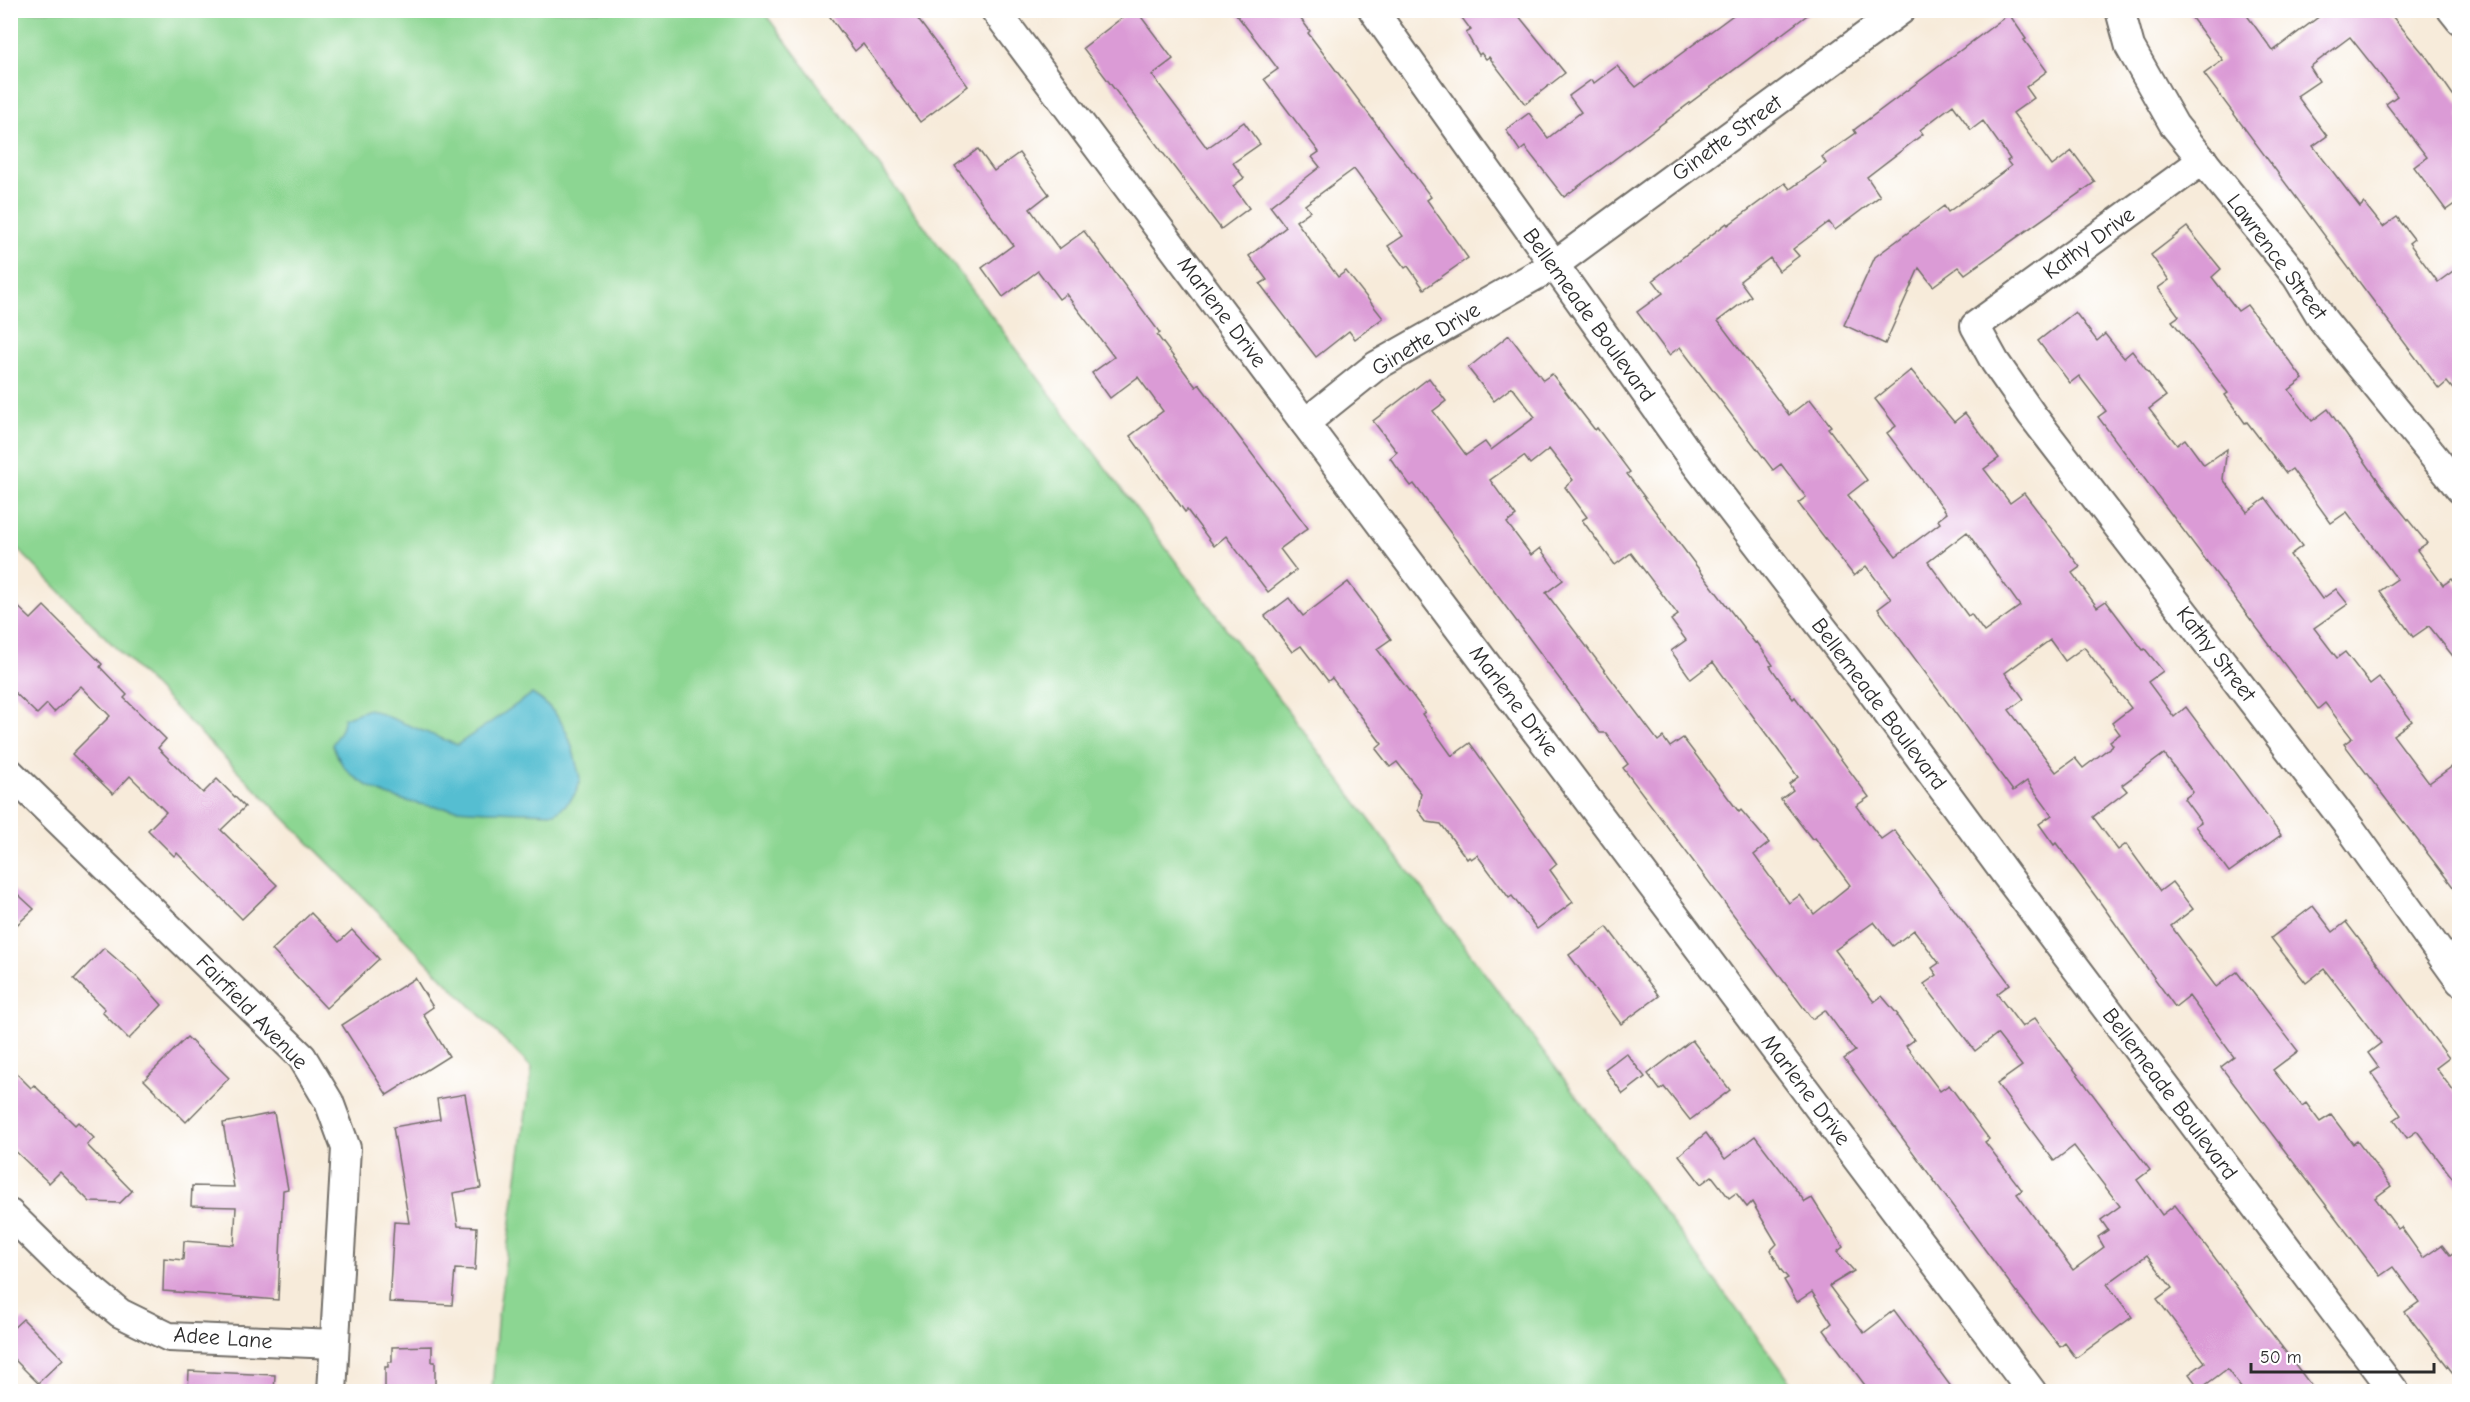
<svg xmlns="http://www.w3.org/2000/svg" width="2470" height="1402" font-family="'Comic Neue',sans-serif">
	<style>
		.green { fill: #8cd692; stroke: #5c805e; stroke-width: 1.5 }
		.water { fill: #55bed1; stroke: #40747e; stroke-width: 1.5 }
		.building { fill: #db9bd6; fill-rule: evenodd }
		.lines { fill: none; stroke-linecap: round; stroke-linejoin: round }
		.minor-casing { stroke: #726e68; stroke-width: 32 }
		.minor { stroke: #fff; stroke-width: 28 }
		.labels { text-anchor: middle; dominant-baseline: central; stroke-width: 4.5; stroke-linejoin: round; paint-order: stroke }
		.street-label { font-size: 22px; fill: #2b2b2b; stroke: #fff }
	</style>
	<rect width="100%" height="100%" fill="#fff"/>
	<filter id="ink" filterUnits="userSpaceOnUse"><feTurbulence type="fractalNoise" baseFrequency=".0167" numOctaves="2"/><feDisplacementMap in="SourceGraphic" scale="12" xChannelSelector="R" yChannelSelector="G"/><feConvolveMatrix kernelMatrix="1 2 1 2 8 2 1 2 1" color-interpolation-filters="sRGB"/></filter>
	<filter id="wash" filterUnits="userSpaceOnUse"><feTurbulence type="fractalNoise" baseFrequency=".008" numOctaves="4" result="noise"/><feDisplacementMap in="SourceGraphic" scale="24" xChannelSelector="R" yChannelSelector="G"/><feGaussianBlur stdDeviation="1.35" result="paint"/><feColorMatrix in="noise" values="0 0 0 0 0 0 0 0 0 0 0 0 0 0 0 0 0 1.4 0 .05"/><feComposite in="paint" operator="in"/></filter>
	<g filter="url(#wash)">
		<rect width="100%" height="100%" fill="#f7ebda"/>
		<!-- green -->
		<polygon class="green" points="10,11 763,11 1798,1391 492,1391 497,1323 532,1068 11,542"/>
		<!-- water -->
		<path class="water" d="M532 694C558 709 570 733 576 762 577 767 580 775 580 780 577 796 567 805 555 813 492 809 393 818 346 769 340 763 336 753 332 745L341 729 344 718 369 709 457 745Z"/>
		<g id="blocks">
			<!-- building -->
			<g class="building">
				<polygon points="825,10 911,10 968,86 920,122 863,44 855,51"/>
				<polygon points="1132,10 1136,10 1173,59 1152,75 1207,148 1244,122 1260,144 1233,163 1244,178 1233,186 1249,208 1221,229 1083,48"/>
				<polygon points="1233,10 1294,10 1310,31 1308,33 1431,197 1427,200 1468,258 1424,289 1408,266 1405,268 1388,246 1403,236 1354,169 1305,205 1310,211 1296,221 1338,277 1346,271 1383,318 1355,339 1349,331 1316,357 1260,284 1267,280 1249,256 1286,227 1270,206 1320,167 1312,157 1319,152 1264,79 1278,69"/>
				<polygon points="1456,10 1514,10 1565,73 1525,104 1489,57 1486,59 1481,53 1479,55 1466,33 1471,30"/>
				<polygon points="1740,10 1814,10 1564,197 1525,147 1520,151 1506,130 1529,113 1548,138 1581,112 1569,96 1591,80 1594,83 1617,66 1636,87"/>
				<polygon points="2186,10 2243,10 2273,51 2328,10 2387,10 2428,59 2460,105 2460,200 2446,210 2414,167 2427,157 2386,104 2397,96 2350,37 2310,67 2319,81 2297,96 2327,136 2313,146 2360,207 2364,203 2383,227 2397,217 2414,239 2409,243 2438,282 2460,266 2460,398 2447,382 2439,389 2204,74 2223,60"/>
				<path d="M2009 14 2026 39 2024 40 2047 71 2026 87 2034 98 2013 113 2052 166 2072 151 2095 182 1965 274 1959 267 1933 286 1919 268 1885 344 1844 325 1875 257 1944 206 1948 212 2011 166 2007 161 2010 159 1983 121 1971 130 1953 105 1920 130 1923 134 1867 177 1880 196 1835 230 1829 222 1793 249 1799 256 1779 271 1770 258 1740 281 1751 296 1718 321 1789 415 1810 399 1831 426 1828 428 1867 480 1848 495 1896 556 1940 523 1938 520 1947 513 1887 433 1896 426 1875 399 1911 370 1954 422 1965 413 1999 458 1984 469 2010 503 2024 493 2080 567 2072 573 2097 607 2106 601 2143 650 2145 649 2163 671 2148 682 2174 717 2186 707 2281 835 2229 872 2195 826 2201 822 2184 799 2193 792 2164 754 2122 785 2127 791 2093 817 2118 850 2126 844 2160 891 2172 882 2193 909 2171 926 2216 987 2237 972 2298 1051 2273 1070 2302 1106 2306 1103 2320 1122 2331 1115 2353 1144 2357 1141 2391 1186 2375 1198 2398 1229 2401 1227 2423 1258 2442 1245 2450 1255 2460 1248V1382L2405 1312 2419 1302 2393 1267 2380 1276 2221 1067 2234 1057 2189 996 2175 1007 2102 905 2056 843 2054 845 2039 824 2052 815 2027 781 2013 791 1878 609 1891 599 1866 566 1854 576 1798 503 1806 497 1781 464 1773 470 1680 347 1669 355 1637 312 1663 293 1653 280 1727 223 1728 225 1785 183 1790 189 1826 163 1822 157 1856 133 1854 130ZM1967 532 2020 606 1984 632 1971 614 1968 616 1928 562ZM2050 640 2065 661 2084 647 2131 708 2112 723 2120 734 2110 741 2113 745 2083 768 2075 758 2056 772 2009 710 2024 699 2005 673Z"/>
				<polygon points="978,149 994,171 1019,153 1049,194 1030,209 1059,249 1084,231 1160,333 1157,335 1196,387 1199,384 1308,528 1280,549 1296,570 1268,592 1226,536 1214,546 1187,510 1185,512 1130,436 1163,411 1138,377 1110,398 1092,373 1114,357 1066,294 1059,299 1038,271 1003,297 982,268 1013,245 955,166"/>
				<polygon points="2187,227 2221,269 2212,277 2238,311 2247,305 2303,379 2289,390 2312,421 2328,409 2392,500 2427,543 2417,550 2443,585 2452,579 2460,590 2460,665 2429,626 2413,637 2380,591 2397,579 2347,512 2331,523 2292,469 2286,473 2247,422 2245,423 2225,395 2228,393 2172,321 2179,316 2158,288 2169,280 2151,255"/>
				<polygon points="2075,312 2097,341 2105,334 2124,358 2132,351 2166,396 2149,409 2177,445 2185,439 2204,465 2227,449 2223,479 2247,512 2266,498 2302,546 2290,555 2322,599 2336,589 2348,604 2314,628 2337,658 2345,652 2370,684 2379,677 2412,721 2393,735 2429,783 2460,761 2460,896 2344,744 2352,738 2325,703 2318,709 2098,417 2106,411 2079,376 2070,383 2038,341"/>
				<path d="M1509 335 1543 380 1552 374 1595 430 1597 428 1630 472 1627 474 1673 535 1755 643 1757 642 1773 665 1770 666 1793 699 1795 697 1869 797 1856 806 1881 839 1894 830 1990 957 2010 984 1997 994 2022 1027 2035 1018 2150 1170 2137 1180 2162 1215 2175 1205 2316 1392H2244L2227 1369 2200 1389 2189 1374 2205 1362 2157 1299 2172 1288 2147 1255 2107 1284 2132 1317 2076 1358 2065 1343 2060 1347 2014 1289 1844 1059 1855 1051 1825 1010 1812 1019 1623 768 1628 764 1606 733H1600L1414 484 1411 486 1390 458 1397 452 1373 421 1429 378 1446 401 1433 411 1466 455 1485 442 1491 450 1535 417 1512 387 1494 401 1468 368ZM1549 449 1573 480 1565 487 1587 517 1582 520 1615 565 1631 553 1678 615 1671 620 1686 640 1671 651 1691 679 1713 662 1798 777 1789 784 1793 790 1781 799 1812 839 1815 838 1850 885 1814 914 1800 895 1789 903 1754 855 1769 843 1741 810 1739 812 1683 738 1670 747 1663 737 1658 741 1546 593 1563 580 1540 548 1531 555 1507 523 1516 516 1490 480 1524 456 1530 464ZM1874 922 1893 946 1914 930 1939 963 1932 968 1937 975 1924 984 1975 1051 1997 1034 2022 1066 1997 1084 2054 1161 2074 1146 2120 1206 2101 1220 2108 1230 2098 1237 2104 1247 2073 1270 2017 1194 2022 1190 1985 1142 1989 1139 1949 1085 1940 1091 1906 1046 1914 1040 1897 1016 1898 1015 1882 996 1874 1002 1835 950Z"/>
				<polygon points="1348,582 1391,639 1377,649 1425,712 1422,714 1452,756 1470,743 1557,864 1550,870 1573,902 1537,929 1512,896 1509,898 1477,855 1471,859 1469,857 1467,859 1441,824 1427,822 1418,810 1421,793 1397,762 1390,767 1376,749 1382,744 1332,678 1328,681 1301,646 1292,652 1265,616 1289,598 1303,616"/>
				<polygon points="10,599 31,619 44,606 102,664 100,667 127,695 124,698 166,739 158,748 203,793 217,779 245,807 221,830 277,885 242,919 177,853 174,856 148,830 166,812 130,776 113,794 72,754 110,716 81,686 54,712 47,704 37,714 10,688"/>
				<polygon points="10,887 34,909 10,931"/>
				<polygon points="2313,906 2333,932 2346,922 2449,1058 2436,1068 2460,1100 2460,1188 2417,1131 2407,1138 2394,1120 2401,1115 2371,1073 2379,1068 2368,1053 2381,1043 2324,969 2306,983 2271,938"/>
				<polygon points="311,913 339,942 352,930 379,959 326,1008 272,950"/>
				<polygon points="1607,927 1659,996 1621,1024 1569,955"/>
				<polygon points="104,948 137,977 162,1005 129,1039 102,1012 105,1009 74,979"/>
				<polygon points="415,978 433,1007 423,1014 449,1056 387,1095 342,1025"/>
				<polygon points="187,1037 229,1078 186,1122 144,1080"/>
				<polygon points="1692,1040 1730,1090 1690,1120 1664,1087 1660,1090 1648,1074"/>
				<polygon points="1626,1053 1645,1077 1623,1094 1605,1069"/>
				<polygon points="10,1067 31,1088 34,1085 75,1125 78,1122 94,1138 87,1145 132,1191 120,1203 90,1202 60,1172 49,1183 10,1146"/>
				<polygon points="465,1094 481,1188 453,1193 458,1226 477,1227 475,1270 455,1269 452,1305 389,1302 394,1222 409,1223 393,1127 440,1119 437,1099"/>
				<polygon points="274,1113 288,1189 283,1190 278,1300 163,1291 164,1258 183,1260 184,1241 234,1245 236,1207 191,1206 192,1186 234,1187 223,1123"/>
				<polygon points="1706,1133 1725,1159 1755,1136 1805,1202 1812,1198 1843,1247 1837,1252 1854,1271 1829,1286 1864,1333 1894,1310 1955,1392 1870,1392 1824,1330 1832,1323 1812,1292 1797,1302 1784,1280 1788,1278 1781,1270 1771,1250 1777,1244 1752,1202 1747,1207 1736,1193 1729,1198 1712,1176 1701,1184 1679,1155"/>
				<polygon points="23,1319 63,1359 38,1383 10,1355 10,1331"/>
				<polygon points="432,1346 432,1362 435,1362 435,1392 385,1392 385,1367 388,1367 388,1362 392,1362 392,1347"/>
				<polygon points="189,1371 275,1375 274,1392 188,1392"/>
			</g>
		</g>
	</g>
	<g filter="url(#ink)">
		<use href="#blocks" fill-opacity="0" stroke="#726e68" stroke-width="1.5"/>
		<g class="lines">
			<!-- minor casing -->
			<g class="minor-casing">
				<g id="minor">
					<polyline points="995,10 2032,1392"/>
					<polyline points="1373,10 1696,464 1866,684 2007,876 2395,1392"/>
					<polyline points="2120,10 2130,47 2174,125 2297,277 2323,320 2460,489"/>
					<polyline points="2452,10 2460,20"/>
					<polyline points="2203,160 1975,326 1995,362 2032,415 2350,828 2460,981"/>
					<polyline points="1305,423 1376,366 1554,265 1901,10"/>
					<polyline points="10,773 302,1057 329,1102 346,1148 332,1392"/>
					<polyline points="10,1214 62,1265 120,1313 169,1337 334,1344"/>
				</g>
			</g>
			<!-- minor -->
			<use href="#minor" class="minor"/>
		</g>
	</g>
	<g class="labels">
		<!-- street labels -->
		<g class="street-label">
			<text transform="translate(1727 138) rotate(-36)">Ginette Street</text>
			<text transform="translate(2089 243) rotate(-36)">Kathy Drive</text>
			<text transform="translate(2277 257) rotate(53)">Lawrence Street</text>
			<text transform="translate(1222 312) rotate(53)">Marlene Drive</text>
			<text transform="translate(1589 315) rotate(54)">Bellemeade Boulevard</text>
			<text transform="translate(1426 339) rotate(-31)">Ginette Drive</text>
			<text transform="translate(2216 654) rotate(52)">Kathy Street</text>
			<text transform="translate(1514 701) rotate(53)">Marlene Drive</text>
			<text transform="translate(1879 704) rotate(53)">Bellemeade Boulevard</text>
			<text transform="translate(252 1012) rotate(46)">Fairfield Avenue</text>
			<text transform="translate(1806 1090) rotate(53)">Marlene Drive</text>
			<text transform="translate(2170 1094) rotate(53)">Bellemeade Boulevard</text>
			<text transform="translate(223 1338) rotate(4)">Adee Lane</text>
		</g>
	</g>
	<!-- margin -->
	<rect width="2470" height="1402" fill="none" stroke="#fff" stroke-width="36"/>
	<!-- scale -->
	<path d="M2251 1363v9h183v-9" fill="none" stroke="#2b2b2b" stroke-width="3"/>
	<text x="2260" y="1363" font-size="18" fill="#2b2b2b" stroke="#ffffff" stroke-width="4.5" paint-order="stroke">50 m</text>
</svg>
